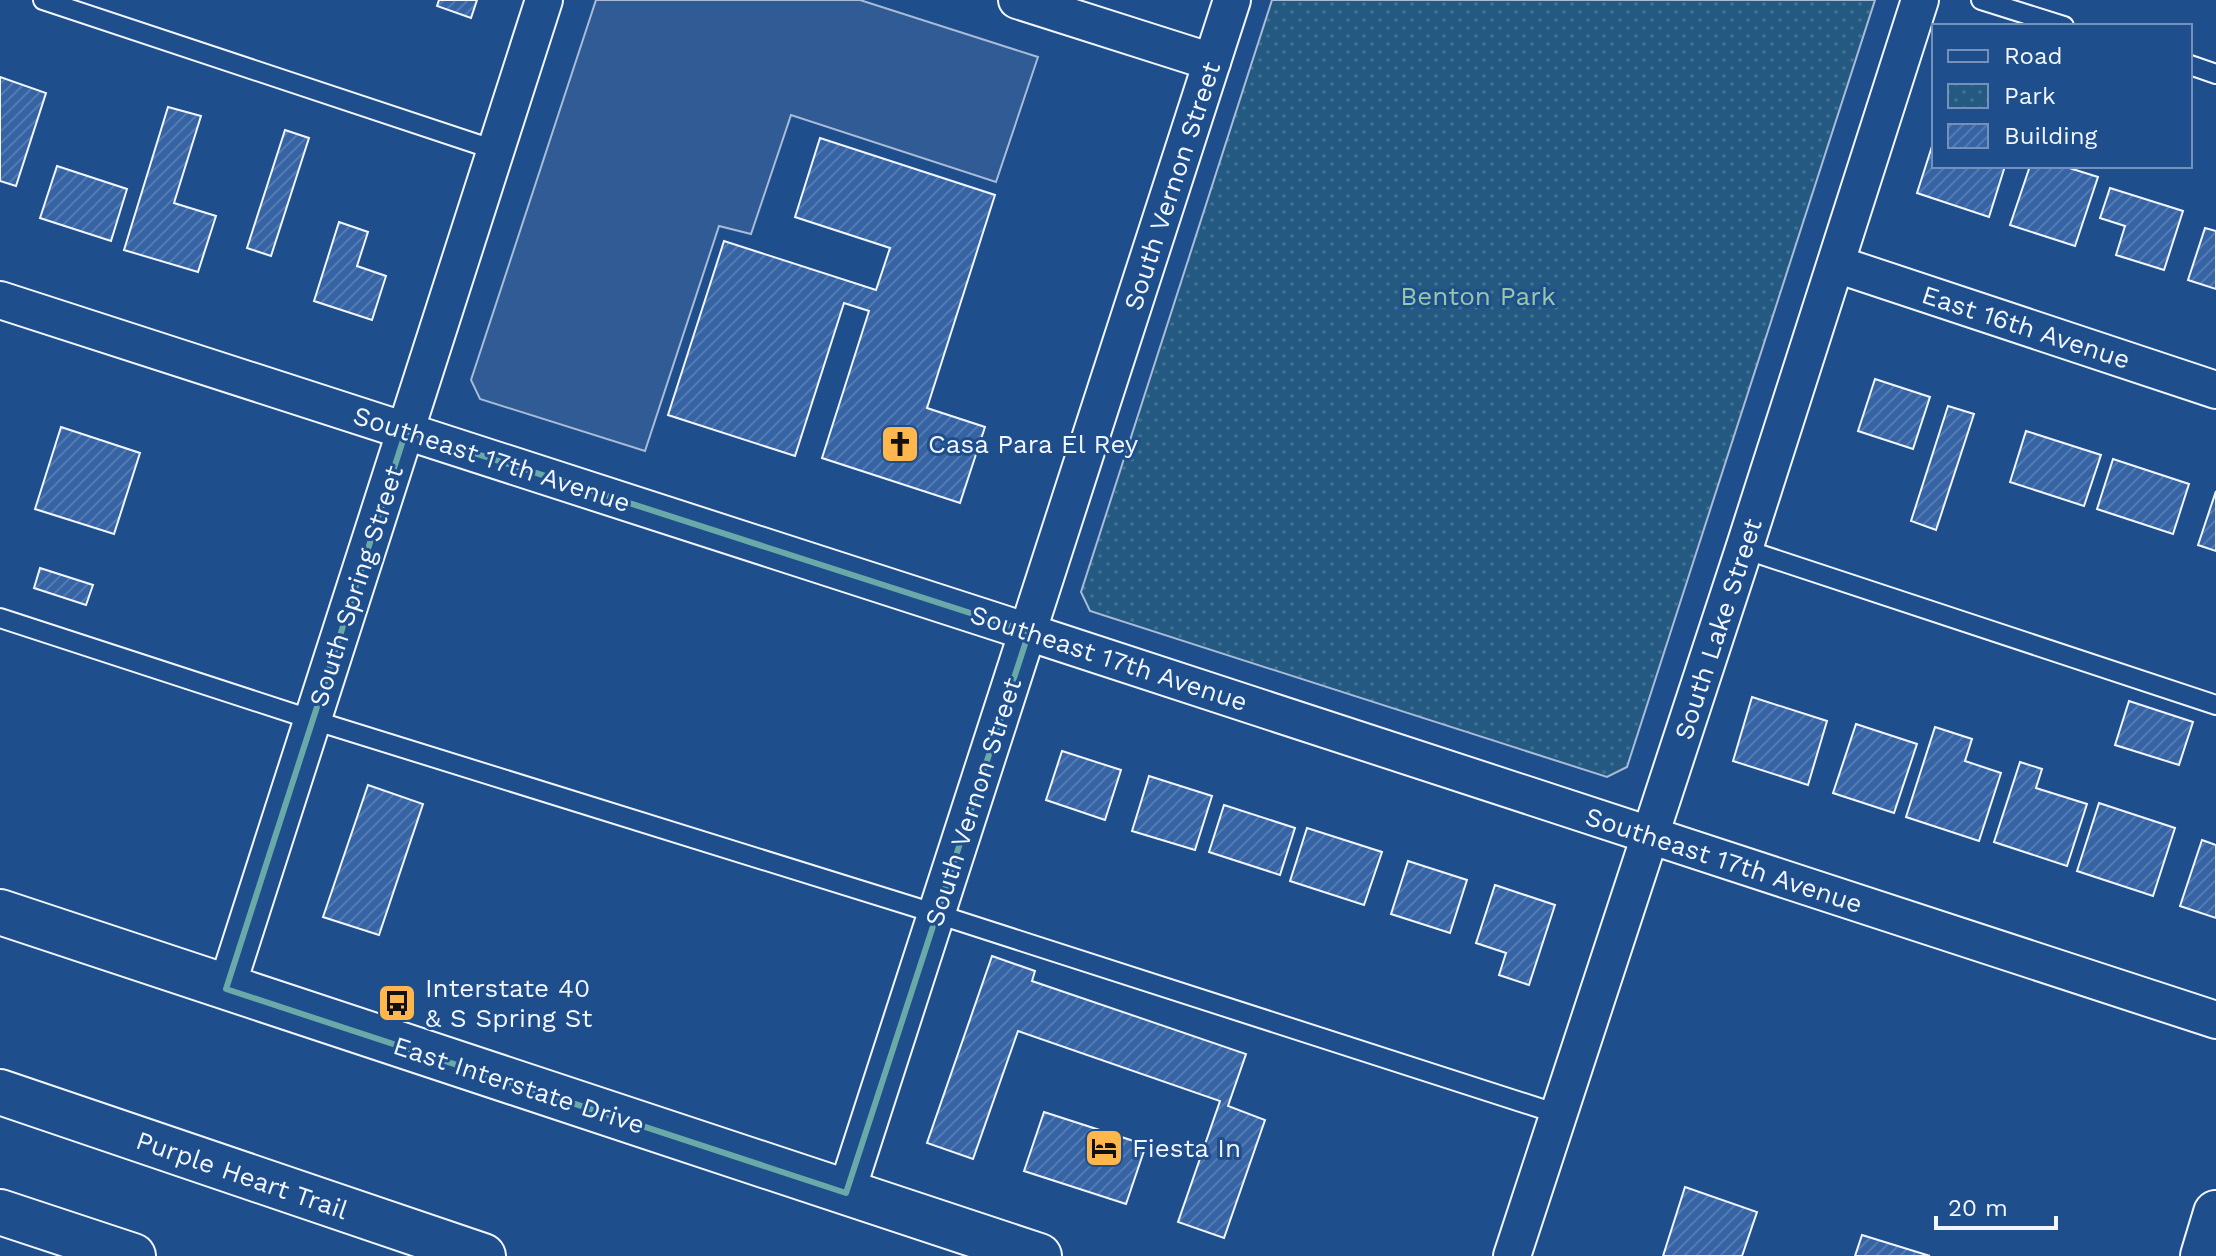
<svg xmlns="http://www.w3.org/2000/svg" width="2216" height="1256" font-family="'Work Sans',sans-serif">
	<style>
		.park { fill: url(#park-dots); stroke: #a8bbd7; stroke-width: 2 }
		.parking { fill: #305b95; stroke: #a8bbd7; stroke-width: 2 }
		.building { fill: url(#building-hatch); stroke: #f2f6ff; stroke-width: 2 }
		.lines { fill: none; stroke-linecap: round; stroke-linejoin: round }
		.service-casing { stroke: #f2f6ff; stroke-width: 22 }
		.minor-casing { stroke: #f2f6ff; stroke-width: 40 }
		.secondary-casing { stroke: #f2f6ff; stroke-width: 48 }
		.motorway-casing { stroke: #f2f6ff; stroke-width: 48 }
		.service { stroke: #1f4e8c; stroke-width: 18 }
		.minor { stroke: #1f4e8c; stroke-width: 36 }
		.secondary { stroke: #1f4e8c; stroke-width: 44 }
		.motorway { stroke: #1f4e8c; stroke-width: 44 }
		.marked { fill: none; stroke: #6aa9a8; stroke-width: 6; stroke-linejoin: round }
		.labels { text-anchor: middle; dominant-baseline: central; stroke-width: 6; stroke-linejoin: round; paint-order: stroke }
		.street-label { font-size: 26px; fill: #f2f6ff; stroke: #1f4e8c }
		.park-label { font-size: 26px; fill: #97c8a6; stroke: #1f4e8c }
		.poi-label { font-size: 26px; fill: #f2f6ff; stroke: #1f4e8c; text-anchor: start }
	</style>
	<defs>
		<pattern id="park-dots" width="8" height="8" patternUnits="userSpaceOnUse" patternTransform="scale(2)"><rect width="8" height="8" fill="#245a82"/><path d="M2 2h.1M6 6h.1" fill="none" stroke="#447295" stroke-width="1.8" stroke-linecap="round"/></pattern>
		<pattern id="building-hatch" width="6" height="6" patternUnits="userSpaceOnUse" patternTransform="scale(2)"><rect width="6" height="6" fill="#3563a3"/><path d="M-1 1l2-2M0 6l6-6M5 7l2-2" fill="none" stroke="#537ab1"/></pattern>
	</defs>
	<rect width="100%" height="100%" fill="#1f4e8c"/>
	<!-- park -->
	<polygon class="park" points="1272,0 1875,0 1627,767 1607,777 1090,611 1081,592"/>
	<!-- parking -->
	<polygon class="parking" points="596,0 860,0 1038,57 996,182 791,115 751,234 719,226 645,451 480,399 471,380"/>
	<!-- building -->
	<g class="building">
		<polygon points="439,0 477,0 471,18 437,6"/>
		<polygon points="0,77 46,93 16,186 0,181"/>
		<polygon points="168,107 201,116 174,203 216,216 198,272 124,250"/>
		<polygon points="285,130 309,138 271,256 247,248"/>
		<polygon points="820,138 995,195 927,408 985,427 960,503 822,458 869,311 844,303 795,456 668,415 724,241 876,290 890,248 795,217"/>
		<polygon points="1934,140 1934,166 2005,166 1989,217 1917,193"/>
		<polygon points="57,166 127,189 111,241 40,218"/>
		<polygon points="2030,166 2063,166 2098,177 2075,246 2010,225"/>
		<polygon points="2110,188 2183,211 2164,270 2116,255 2125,226 2100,218"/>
		<polygon points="339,222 368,232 357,266 386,276 372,320 314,301"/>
		<polygon points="2205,228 2216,231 2216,289 2188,280"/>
		<polygon points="1875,379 1930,397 1913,449 1858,431"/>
		<polygon points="1948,406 1974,414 1936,530 1911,521"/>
		<polygon points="61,427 140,453 114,534 35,509"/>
		<polygon points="2026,431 2101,455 2084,506 2010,482"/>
		<polygon points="2113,459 2189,484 2173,534 2097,509"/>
		<polygon points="2216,491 2216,551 2198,545"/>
		<polygon points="40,568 93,585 86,605 34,588"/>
		<polygon points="1752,697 1827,721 1808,785 1733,761"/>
		<polygon points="2129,701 2193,722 2179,765 2115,745"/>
		<polygon points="1856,724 1917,744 1894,813 1833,793"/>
		<polygon points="1935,727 1972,739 1965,761 2001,773 1979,841 1906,817"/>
		<polygon points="1062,751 1121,770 1105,820 1046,800"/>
		<polygon points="2020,762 2042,769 2036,788 2087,804 2067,866 1994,842"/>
		<polygon points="1149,776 1212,796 1195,850 1132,831"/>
		<polygon points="368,785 423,804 379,935 323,917"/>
		<polygon points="2099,803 2175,828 2153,896 2077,871"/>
		<polygon points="1224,805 1295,828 1280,875 1209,852"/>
		<polygon points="1307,828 1382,852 1364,905 1290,881"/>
		<polygon points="2202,840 2216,845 2216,918 2180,906"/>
		<polygon points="1408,861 1467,880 1450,933 1391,914"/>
		<polygon points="1495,885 1555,905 1529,985 1499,975 1506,953 1476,943"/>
		<polygon points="992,956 1035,971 1032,981 1246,1054 1228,1106 1265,1120 1224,1238 1178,1222 1220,1101 1018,1031 973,1159 927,1143"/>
		<polygon points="1044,1112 1146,1145 1126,1204 1024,1171"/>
		<polygon points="1685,1187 1757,1212 1742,1256 1663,1256"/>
		<polygon points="1862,1235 1930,1256 1855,1256"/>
	</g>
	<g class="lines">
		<!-- service casing -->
		<g class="service-casing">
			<g id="service">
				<polyline points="43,0 495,150"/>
				<polyline points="1981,0 2064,26"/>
				<polyline points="2190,65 2216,74"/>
				<polyline points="1744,549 2216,705"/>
				<polyline points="0,618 313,720 937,914 1558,1114"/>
			</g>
		</g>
		<!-- minor casing -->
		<g class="minor-casing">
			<g id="minor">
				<polyline points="1017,0 1212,62"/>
				<polyline points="1836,264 2216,390"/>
				<polyline points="0,300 988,619 2216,1020"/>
				<polyline points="226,989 544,0"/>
				<polyline points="846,1193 1232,0"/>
				<polyline points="1512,1256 1744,549 1920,0"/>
			</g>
		</g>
		<!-- secondary casing -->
		<g class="secondary-casing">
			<g id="secondary">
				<polyline points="0,912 1039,1256"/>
				<polyline points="2203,1256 2216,1213"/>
			</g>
		</g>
		<!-- motorway casing -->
		<g class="motorway-casing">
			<g id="motorway">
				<polyline points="0,1092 483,1256"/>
				<polyline points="0,1212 133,1256"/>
			</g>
		</g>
		<!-- service -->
		<use href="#service" class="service"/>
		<!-- minor -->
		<use href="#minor" class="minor"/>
		<!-- secondary -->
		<use href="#secondary" class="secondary"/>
		<!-- motorway -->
		<use href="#motorway" class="motorway"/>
	</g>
	<!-- marked area -->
	<path class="marked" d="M406 431 1029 632 846 1193 226 989Z"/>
	<!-- icons -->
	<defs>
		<g id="church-square" transform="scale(2)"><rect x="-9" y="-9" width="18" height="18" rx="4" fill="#ffb74d" stroke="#1f4e8c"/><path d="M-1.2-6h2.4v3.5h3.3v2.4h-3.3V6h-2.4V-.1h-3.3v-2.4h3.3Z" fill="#111"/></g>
		<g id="bus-square" transform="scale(2)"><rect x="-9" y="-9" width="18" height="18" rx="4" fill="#ffb74d" stroke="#1f4e8c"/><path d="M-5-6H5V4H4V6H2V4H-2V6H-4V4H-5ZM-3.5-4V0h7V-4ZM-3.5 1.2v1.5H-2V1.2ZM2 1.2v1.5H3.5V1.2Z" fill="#111"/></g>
		<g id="hotel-square" transform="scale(2)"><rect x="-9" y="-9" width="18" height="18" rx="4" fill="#ffb74d" stroke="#1f4e8c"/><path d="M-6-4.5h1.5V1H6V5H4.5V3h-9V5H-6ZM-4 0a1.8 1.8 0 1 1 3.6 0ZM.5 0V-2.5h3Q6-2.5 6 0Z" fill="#111"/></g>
	</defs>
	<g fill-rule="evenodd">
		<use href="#church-square" x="900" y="444"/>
		<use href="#bus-square" x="397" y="1003"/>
		<use href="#hotel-square" x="1104" y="1148"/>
	</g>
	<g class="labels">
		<!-- street labels -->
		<g class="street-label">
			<text transform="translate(1172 186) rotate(-72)">South Vernon Street</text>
			<text transform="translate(2026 327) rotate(18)">East 16th Avenue</text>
			<text transform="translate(492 459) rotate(18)">Southeast 17th Avenue</text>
			<text transform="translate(356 586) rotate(-72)">South Spring Street</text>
			<text transform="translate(1718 629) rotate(-72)">South Lake Street</text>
			<text transform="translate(1109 658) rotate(18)">Southeast 17th Avenue</text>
			<text transform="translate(973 802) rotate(-72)">South Vernon Street</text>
			<text transform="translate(1724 860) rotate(18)">Southeast 17th Avenue</text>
			<text transform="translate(519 1085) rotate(18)">East Interstate Drive</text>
			<text transform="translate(242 1175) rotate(19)">Purple Heart Trail</text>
		</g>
		<!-- park labels -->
		<g class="park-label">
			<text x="1478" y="296">Benton Park</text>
		</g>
		<!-- poi labels -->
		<g class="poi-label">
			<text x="928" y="444">Casa Para El Rey</text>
			<text x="425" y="988">Interstate 40<tspan x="425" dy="30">&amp; S Spring St</tspan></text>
			<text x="1132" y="1148">Fiesta In</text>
		</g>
	</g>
	<!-- legend -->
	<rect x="1932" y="24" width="260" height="144" fill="#1f4e8c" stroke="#7391ba" stroke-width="2"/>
	<rect x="1948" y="50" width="40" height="12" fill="#1f4e8c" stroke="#7391ba" stroke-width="2"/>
	<text x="2004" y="64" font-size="24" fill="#f2f6ff">Road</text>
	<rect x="1948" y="84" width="40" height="24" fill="url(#park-dots)" stroke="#7391ba" stroke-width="2"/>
	<text x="2004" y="104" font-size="24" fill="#f2f6ff">Park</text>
	<rect x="1948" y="124" width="40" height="24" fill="url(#building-hatch)" stroke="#7391ba" stroke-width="2"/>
	<text x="2004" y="144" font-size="24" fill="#f2f6ff">Building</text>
	<!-- scale -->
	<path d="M1936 1216v12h120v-12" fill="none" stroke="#f2f6ff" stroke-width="4"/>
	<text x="1948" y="1216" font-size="24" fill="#f2f6ff" stroke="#1f4e8c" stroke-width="6" paint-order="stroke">20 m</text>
</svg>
